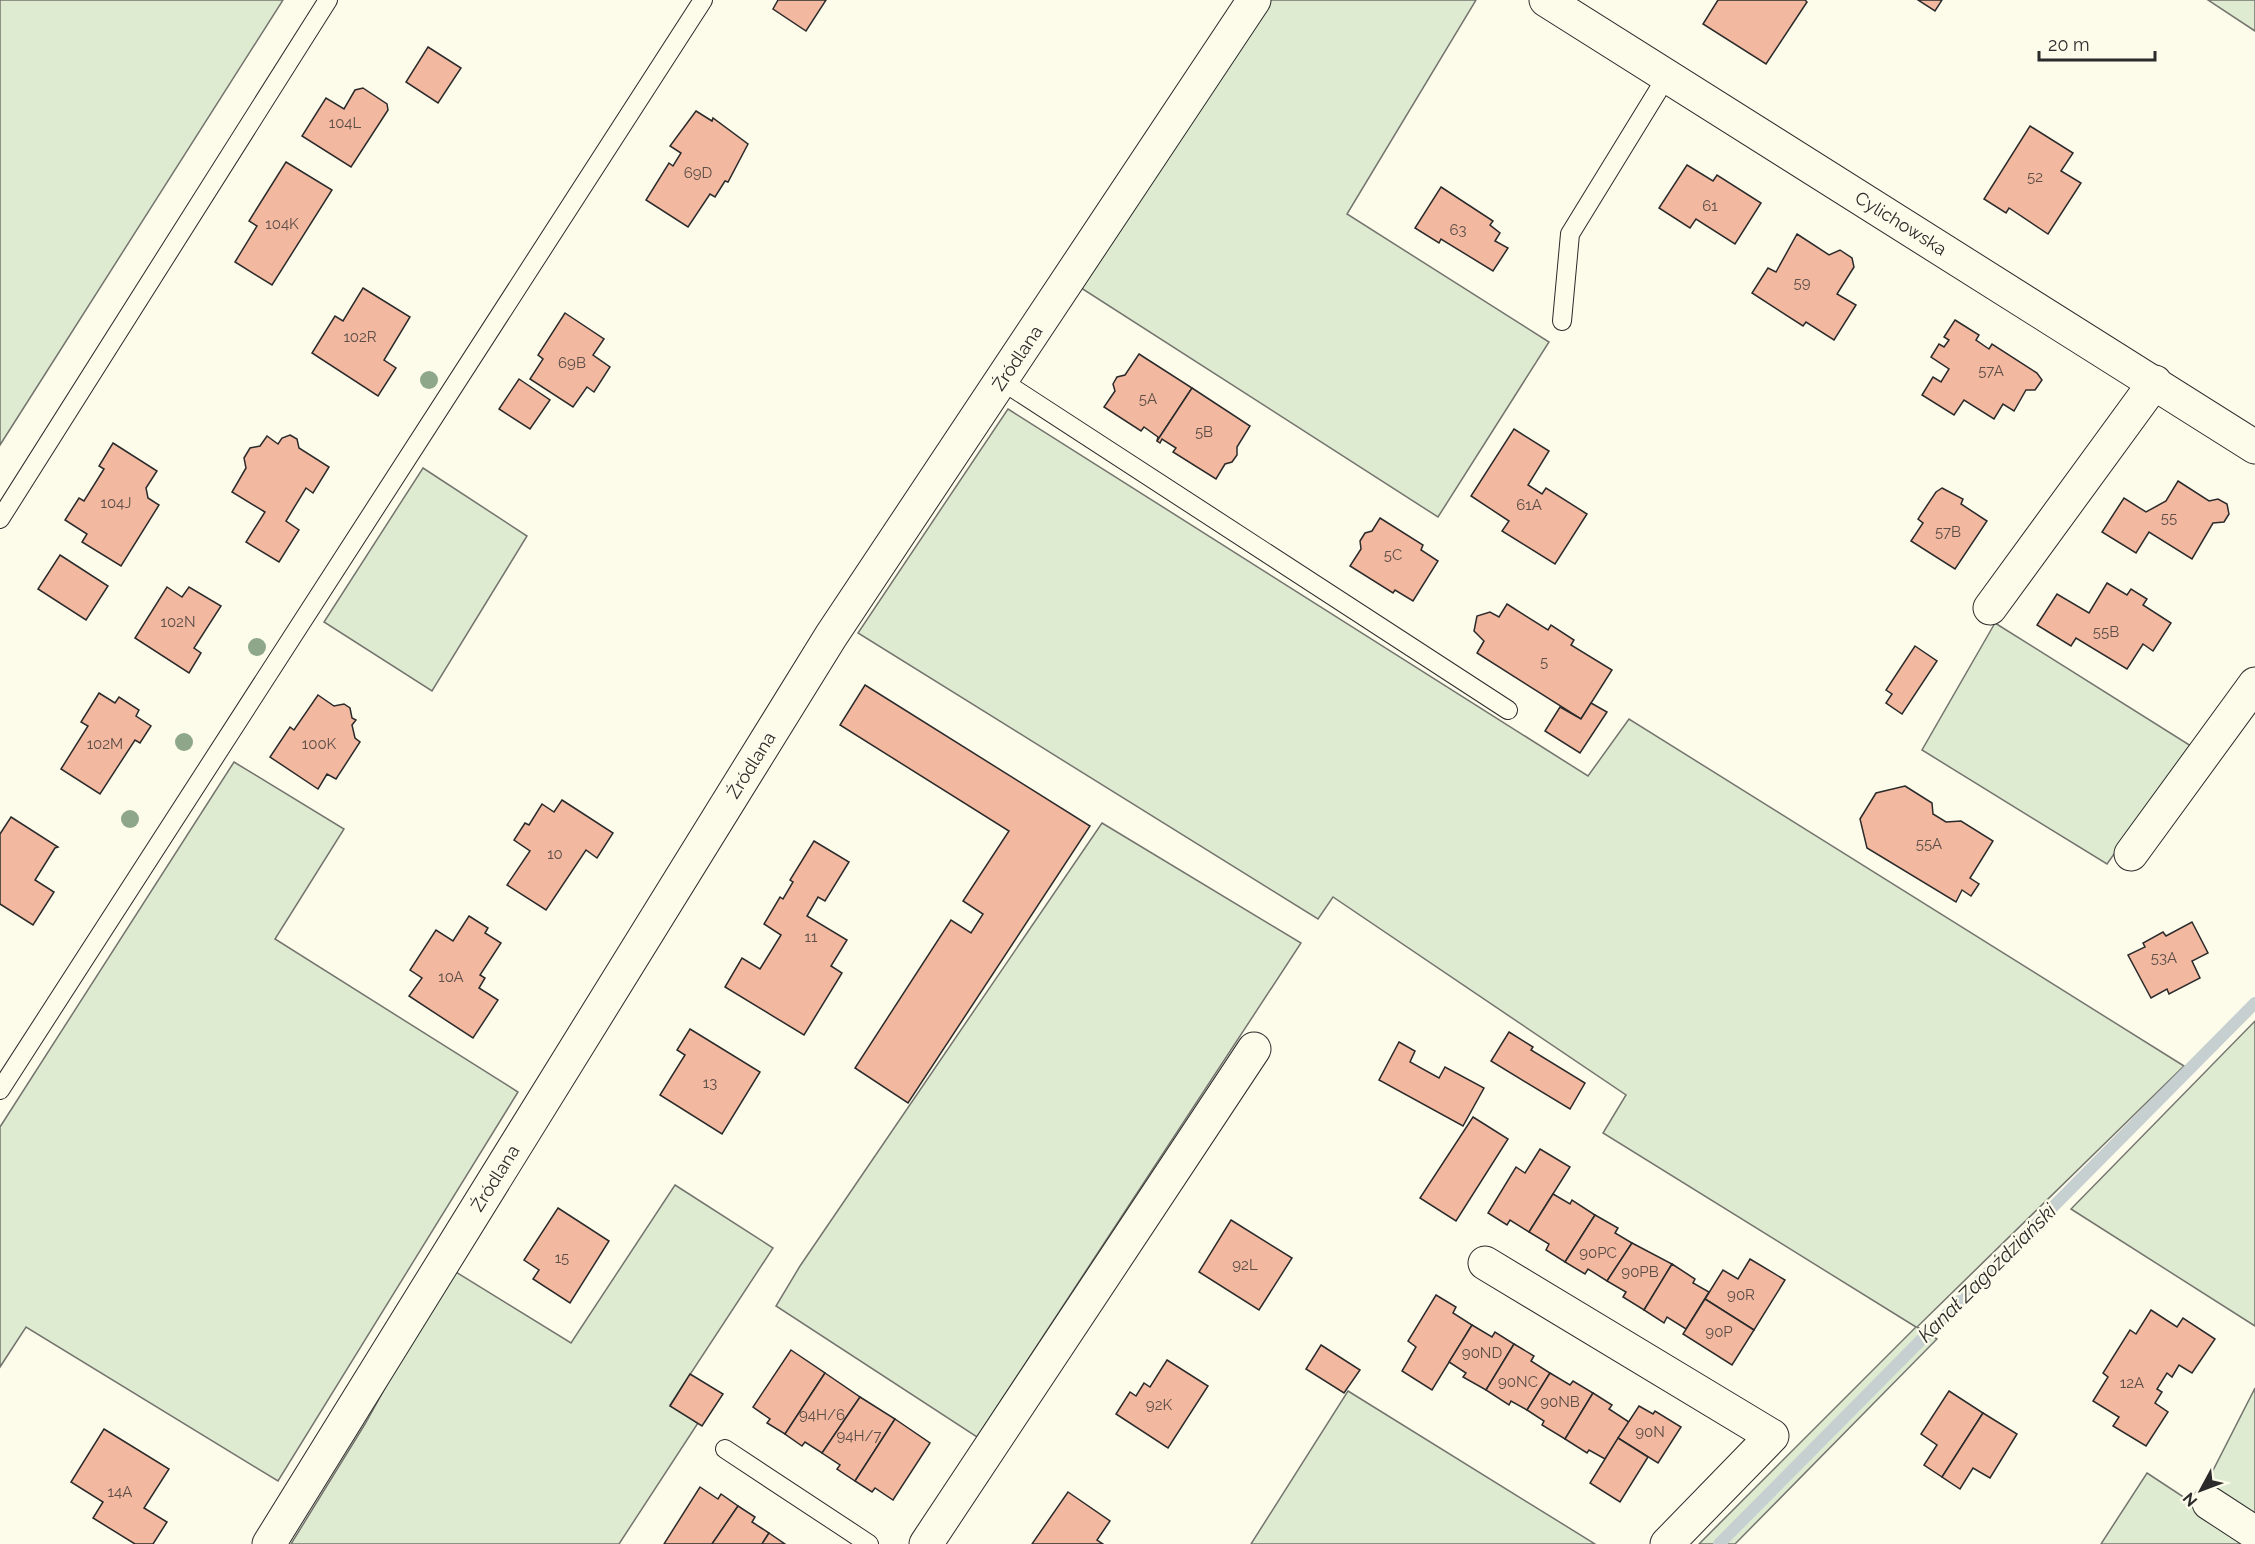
<svg xmlns="http://www.w3.org/2000/svg" width="2255" height="1544" font-family="Raleway,sans-serif">
	<style>
		.green { fill: #deebd1; stroke: #74746e; stroke-width: 1.5 }
		.lines { fill: none; stroke-linecap: round; stroke-linejoin: round }
		.stream { stroke: #c7d0d0; stroke-width: 12 }
		.building { fill: #f2b8a0; stroke: #2b2b2b; stroke-width: 1.5 }
		.service-casing { stroke: #2b2b2b; stroke-width: 20 }
		.minor-casing { stroke: #2b2b2b; stroke-width: 35 }
		.service { stroke: #fdfbea; stroke-width: 18 }
		.minor { stroke: #fdfbea; stroke-width: 33 }
		.tree { fill: #8ea78a }
		.labels { text-anchor: middle; dominant-baseline: central; stroke-width: 4.5; stroke-linejoin: round; paint-order: stroke }
		.number-label { font-size: 15px; fill: #5d4e48 }
		.street-label { font-size: 18px; fill: #2b2b2b; stroke: #fdfbea }
		.water-label { font-size: 20px; font-style: italic; fill: #2b2b2b; stroke: #fdfbea }
	</style>
	<rect width="100%" height="100%" fill="#fdfbea"/>
	<!-- green -->
	<g class="green">
		<polygon points="0,0 283,0 0,445"/>
		<polygon points="1267,0 1476,0 1347,214 1549,342 1438,517 1078,286"/>
		<polygon points="2208,0 2255,0 2255,31"/>
		<polygon points="1008,409 1588,776 1629,719 2184,1066 1917,1327 1937,1339 1735,1544 1699,1544 1916,1327 1603,1133 1626,1095 1333,897 1318,919 858,633"/>
		<polygon points="423,468 527,536 432,691 324,622"/>
		<polygon points="1995,623 2191,746 2107,864 1922,750"/>
		<polygon points="234,762 344,829 275,939 518,1092 278,1481 26,1327 0,1367 0,1127"/>
		<polygon points="1102,823 1301,943 977,1437 776,1306 800,1266"/>
		<polygon points="2255,1021 2255,1326 2071,1209"/>
		<polygon points="675,1185 773,1248 670,1405 698,1423 619,1544 291,1544 365,1424 451,1269 571,1343"/>
		<polygon points="2255,1388 2255,1523 2203,1490"/>
		<polygon points="1348,1391 1595,1544 1251,1544"/>
		<polygon points="2147,1473 2255,1544 2101,1544"/>
	</g>
	<g class="lines">
		<!-- stream -->
		<polyline class="stream" points="1719,1544 2255,1003"/>
	</g>
	<!-- building -->
	<g class="building">
		<polygon points="778,0 826,0 806,31 773,9"/>
		<polygon points="1718,0 1805,0 1807,2 1766,64 1703,24"/>
		<polygon points="1918,0 1942,0 1935,11"/>
		<polygon points="428,47 461,68 438,103 406,82"/>
		<polygon points="363,88 387,104 388,110 351,167 302,136 326,98 344,109 355,90"/>
		<polygon points="696,111 712,121 713,118 748,144 728,182 725,181 715,197 710,194 688,227 646,200 669,163 673,166 681,153 670,146"/>
		<polygon points="2030,126 2073,153 2061,171 2081,183 2048,234 2009,208 2006,213 1984,199"/>
		<polygon points="286,162 332,190 272,285 235,262 257,226 249,221"/>
		<polygon points="1687,165 1713,181 1717,175 1761,203 1735,244 1696,219 1690,228 1659,208"/>
		<polygon points="1441,187 1493,221 1490,225 1500,233 1495,241 1508,248 1493,271 1441,239 1439,243 1415,228"/>
		<polygon points="1797,234 1829,255 1840,250 1852,258 1854,267 1837,294 1856,305 1834,340 1806,322 1803,326 1752,293 1768,268 1776,272"/>
		<polygon points="363,288 410,317 384,360 396,368 378,396 312,353 335,316 343,321"/>
		<polygon points="565,313 604,339 593,355 610,367 594,392 587,387 573,407 530,379 543,359 538,355"/>
		<polygon points="1955,320 1979,335 1976,340 1989,349 1992,344 2037,373 2042,380 2035,390 2026,390 2014,411 2003,404 1994,419 1964,400 1954,415 1922,395 1933,377 1941,382 1949,369 1931,357 1939,344 1944,347 1949,340 1944,337"/>
		<polygon points="1139,354 1192,388 1157,441 1158,437 1144,427 1141,431 1104,407 1115,391 1113,384 1117,377 1125,375"/>
		<polygon points="519,379 550,400 530,429 499,409"/>
		<polygon points="1192,388 1250,426 1237,447 1237,455 1232,462 1225,464 1216,479 1173,452 1176,448 1162,439 1160,443 1157,441"/>
		<polygon points="1514,429 1549,451 1528,485 1542,494 1546,488 1587,514 1555,564 1502,531 1509,521 1471,496"/>
		<polygon points="290,435 297,439 299,448 329,467 313,493 306,488 286,521 299,530 279,562 246,542 265,512 232,492 246,468 244,458 250,448 260,446 267,436 278,444 282,438"/>
		<polygon points="113,443 157,471 146,488 148,498 159,505 121,566 82,542 87,534 65,520 79,498 84,501 104,469 99,466"/>
		<polygon points="2178,481 2209,501 2218,499 2227,504 2229,514 2224,522 2213,523 2192,559 2149,532 2136,553 2102,532 2124,498 2146,512 2166,501"/>
		<polygon points="1942,488 1963,499 1961,504 1987,521 1955,569 1911,541 1923,523 1918,519 1936,492"/>
		<polygon points="1380,518 1423,545 1421,550 1438,561 1413,601 1395,590 1393,593 1350,566 1361,549 1360,541 1365,533 1372,531"/>
		<polygon points="60,555 108,586 86,620 38,589"/>
		<polygon points="2107,583 2127,595 2131,589 2147,599 2143,605 2171,623 2153,651 2143,644 2127,669 2076,638 2071,646 2037,625 2057,594 2089,613"/>
		<polygon points="167,587 182,597 189,587 221,606 194,648 201,653 189,673 135,638"/>
		<polygon points="1507,604 1548,630 1551,625 1574,640 1571,645 1612,670 1581,719 1477,653 1484,641 1474,631 1477,616 1490,612 1499,617"/>
		<polygon points="1915,646 1937,661 1902,714 1886,703 1892,694 1886,690"/>
		<polygon points="865,685 1090,826 908,1103 855,1068 951,920 971,933 983,914 963,901 1009,831 840,725"/>
		<polygon points="99,693 115,703 119,697 139,710 136,716 151,726 140,743 135,740 100,794 61,769 88,726 81,722"/>
		<polygon points="318,695 334,706 344,704 350,708 352,718 356,720 352,725 355,738 360,742 336,779 327,774 318,789 270,757 290,727 294,730"/>
		<polygon points="1591,703 1607,712 1580,753 1545,731 1560,707 1581,719"/>
		<polygon points="1905,786 1932,803 1933,814 1946,822 1961,821 1993,841 1970,878 1979,884 1971,896 1962,890 1956,902 1867,848 1860,819 1876,793"/>
		<polygon points="562,800 613,833 597,858 586,850 546,910 507,885 530,851 514,840 525,823 529,825 542,804 554,812"/>
		<polygon points="11,817 58,847 55,848 35,880 54,892 33,925 0,904 0,834"/>
		<polygon points="814,841 849,862 825,901 818,897 807,916 847,940 831,966 842,973 804,1035 725,987 742,958 760,969 781,935 764,924 780,897 783,899 793,882 790,880"/>
		<polygon points="469,916 488,928 485,933 501,943 480,975 485,978 479,988 498,1000 473,1038 409,996 422,978 410,970 436,930 453,941"/>
		<polygon points="2192,922 2208,953 2192,961 2200,978 2169,994 2167,989 2151,998 2128,955 2145,947 2143,943 2163,932 2166,936"/>
		<polygon points="690,1029 760,1072 722,1134 660,1095 685,1055 677,1050"/>
		<polygon points="1509,1032 1533,1047 1531,1050 1585,1083 1570,1109 1491,1061"/>
		<polygon points="1399,1042 1415,1051 1410,1062 1439,1078 1445,1067 1484,1088 1463,1126 1379,1080"/>
		<polygon points="1473,1117 1508,1139 1456,1221 1420,1198"/>
		<polygon points="1540,1149 1570,1167 1529,1232 1510,1220 1507,1225 1488,1213 1516,1167 1525,1173"/>
		<polygon points="1553,1194 1570,1204 1572,1200 1595,1215 1565,1262 1546,1250 1549,1244 1529,1232"/>
		<polygon points="558,1208 609,1241 570,1303 533,1279 539,1270 524,1260"/>
		<polygon points="1595,1215 1618,1228 1615,1233 1632,1243 1607,1281 1588,1269 1585,1274 1565,1262"/>
		<polygon points="1231,1220 1292,1258 1259,1310 1199,1272"/>
		<polygon points="1632,1243 1672,1264 1644,1310 1623,1297 1626,1292 1607,1281"/>
		<polygon points="1750,1259 1785,1280 1754,1330 1705,1299 1723,1270 1738,1279"/>
		<polygon points="1672,1264 1695,1279 1693,1283 1709,1292 1686,1329 1667,1317 1664,1323 1644,1310"/>
		<polygon points="1436,1295 1456,1307 1453,1313 1472,1325 1432,1390 1402,1371 1416,1347 1408,1341"/>
		<polygon points="1705,1299 1754,1330 1732,1365 1683,1334"/>
		<polygon points="2151,1310 2177,1327 2183,1318 2215,1339 2192,1373 2179,1365 2172,1377 2167,1373 2157,1389 2162,1392 2155,1403 2168,1412 2146,1446 2113,1426 2119,1417 2093,1401 2108,1377 2103,1373 2130,1330 2136,1334"/>
		<polygon points="1472,1325 1492,1337 1495,1332 1514,1344 1486,1390 1463,1377 1466,1373 1449,1362"/>
		<polygon points="1514,1344 1534,1356 1531,1361 1550,1373 1527,1410 1511,1401 1509,1405 1486,1390"/>
		<polygon points="1321,1345 1360,1370 1344,1393 1306,1369"/>
		<polygon points="791,1350 825,1373 785,1434 767,1423 770,1419 753,1407"/>
		<polygon points="1167,1360 1208,1386 1168,1448 1116,1414 1130,1392 1136,1396 1144,1383 1150,1387"/>
		<polygon points="825,1373 860,1397 822,1453 805,1442 802,1446 785,1434"/>
		<polygon points="1550,1373 1570,1385 1573,1381 1593,1393 1565,1439 1542,1425 1544,1421 1527,1410"/>
		<polygon points="690,1374 723,1394 702,1426 670,1406"/>
		<polygon points="1949,1391 1983,1413 1942,1477 1924,1465 1937,1445 1921,1434"/>
		<polygon points="1593,1393 1612,1405 1609,1409 1629,1422 1605,1459 1589,1450 1587,1453 1565,1439"/>
		<polygon points="860,1397 895,1419 855,1481 837,1469 840,1465 822,1453"/>
		<polygon points="1639,1406 1653,1414 1655,1411 1681,1427 1658,1463 1618,1438"/>
		<polygon points="1983,1413 2017,1434 1990,1478 1973,1468 1960,1489 1942,1477"/>
		<polygon points="895,1419 930,1443 893,1500 875,1488 872,1492 855,1481"/>
		<polygon points="104,1429 169,1469 144,1508 167,1522 153,1544 135,1544 93,1518 103,1502 71,1482"/>
		<polygon points="1618,1438 1648,1457 1620,1502 1590,1483"/>
		<polygon points="700,1487 718,1499 721,1494 738,1506 712,1544 664,1544"/>
		<polygon points="1068,1492 1110,1521 1097,1540 1103,1544 1032,1544"/>
		<polygon points="738,1506 755,1517 752,1522 769,1533 762,1544 712,1544"/>
		<polygon points="769,1533 785,1544 762,1544"/>
	</g>
	<g class="lines">
		<!-- service casing -->
		<g class="service-casing">
			<g id="service">
				<polyline points="1562,321 1570,234 1667,76"/>
				<polyline points="1002,381 1508,710"/>
				<polyline points="0,519 328,0"/>
				<polyline points="0,1090 703,0"/>
				<polyline points="725,1449 869,1544"/>
			</g>
		</g>
		<!-- minor casing -->
		<g class="minor-casing">
			<g id="minor">
				<polyline points="1546,0 2255,447"/>
				<polyline points="1990,608 2155,382"/>
				<polyline points="2131,854 2255,684"/>
				<polyline points="1485,1263 1772,1436 1667,1544"/>
				<polyline points="2209,1503 2255,1533"/>
				<polyline points="269,1544 831,636 1254,0"/>
				<polyline points="926,1544 1254,1049"/>
			</g>
		</g>
		<!-- service -->
		<use href="#service" class="service"/>
		<!-- minor -->
		<use href="#minor" class="minor"/>
	</g>
	<!-- trees -->
	<g class="tree">
		<circle cx="429" cy="380" r="9"/>
		<circle cx="257" cy="647" r="9"/>
		<circle cx="184" cy="742" r="9"/>
		<circle cx="130" cy="819" r="9"/>
	</g>
	<g class="labels">
		<!-- number labels -->
		<g class="number-label">
			<text x="345" y="123">104L</text>
			<text x="698" y="173">69D</text>
			<text x="2035" y="177">52</text>
			<text x="1710" y="206">61</text>
			<text x="282" y="224">104K</text>
			<text x="1458" y="230">63</text>
			<text x="1802" y="283">59</text>
			<text x="360" y="337">102R</text>
			<text x="572" y="363">69B</text>
			<text x="1991" y="371">57A</text>
			<text x="1148" y="399">5A</text>
			<text x="1204" y="432">5B</text>
			<text x="116" y="503">104J</text>
			<text x="1529" y="505">61A</text>
			<text x="2169" y="518">55</text>
			<text x="1948" y="532">57B</text>
			<text x="1393" y="555">5C</text>
			<text x="178" y="622">102N</text>
			<text x="2106" y="632">55B</text>
			<text x="1544" y="662">5</text>
			<text x="105" y="744">102M</text>
			<text x="319" y="744">100K</text>
			<text x="1929" y="844">55A</text>
			<text x="555" y="854">10</text>
			<text x="811" y="937">11</text>
			<text x="2164" y="958">53A</text>
			<text x="451" y="977">10A</text>
			<text x="710" y="1083">13</text>
			<text x="1598" y="1253">90PC</text>
			<text x="562" y="1258">15</text>
			<text x="1245" y="1265">92L</text>
			<text x="1640" y="1272">90PB</text>
			<text x="1741" y="1295">90R</text>
			<text x="1719" y="1332">90P</text>
			<text x="1482" y="1353">90ND</text>
			<text x="1518" y="1382">90NC</text>
			<text x="2132" y="1383">12A</text>
			<text x="1560" y="1402">90NB</text>
			<text x="1159" y="1405">92K</text>
			<text x="822" y="1415">94H/6</text>
			<text x="1650" y="1432">90N</text>
			<text x="859" y="1436">94H/7</text>
			<text x="120" y="1492">14A</text>
		</g>
		<!-- street labels -->
		<g class="street-label">
			<text transform="translate(1901 223) rotate(32)">Cylichowska</text>
			<text transform="translate(1017 358) rotate(-56)">Źródlana</text>
			<text transform="translate(751 765) rotate(-58)">Źródlana</text>
			<text transform="translate(495 1178) rotate(-58)">Źródlana</text>
		</g>
		<!-- water labels -->
		<g class="water-label">
			<text transform="translate(1987 1273) rotate(-45)">Kanał Zagoździański</text>
		</g>
	</g>
	<!-- north arrow -->
	<g transform="translate(2201 1490) rotate(229)" stroke="#fdfbea" stroke-width="4.5" paint-order="stroke">
	<path d="M0-4.5L10 22L0 15L-10 22Z" fill="#2b2b2b"/>
	<text y="-9" font-size="16" font-weight="bold" text-anchor="middle" fill="#2b2b2b">N</text>
	</g>
	<!-- scale -->
	<path d="M2039 51v9h116v-9" fill="none" stroke="#2b2b2b" stroke-width="3"/>
	<text x="2048" y="51" font-size="18" fill="#2b2b2b" stroke="#fdfbea" stroke-width="4.5" paint-order="stroke">20 m</text>
</svg>
